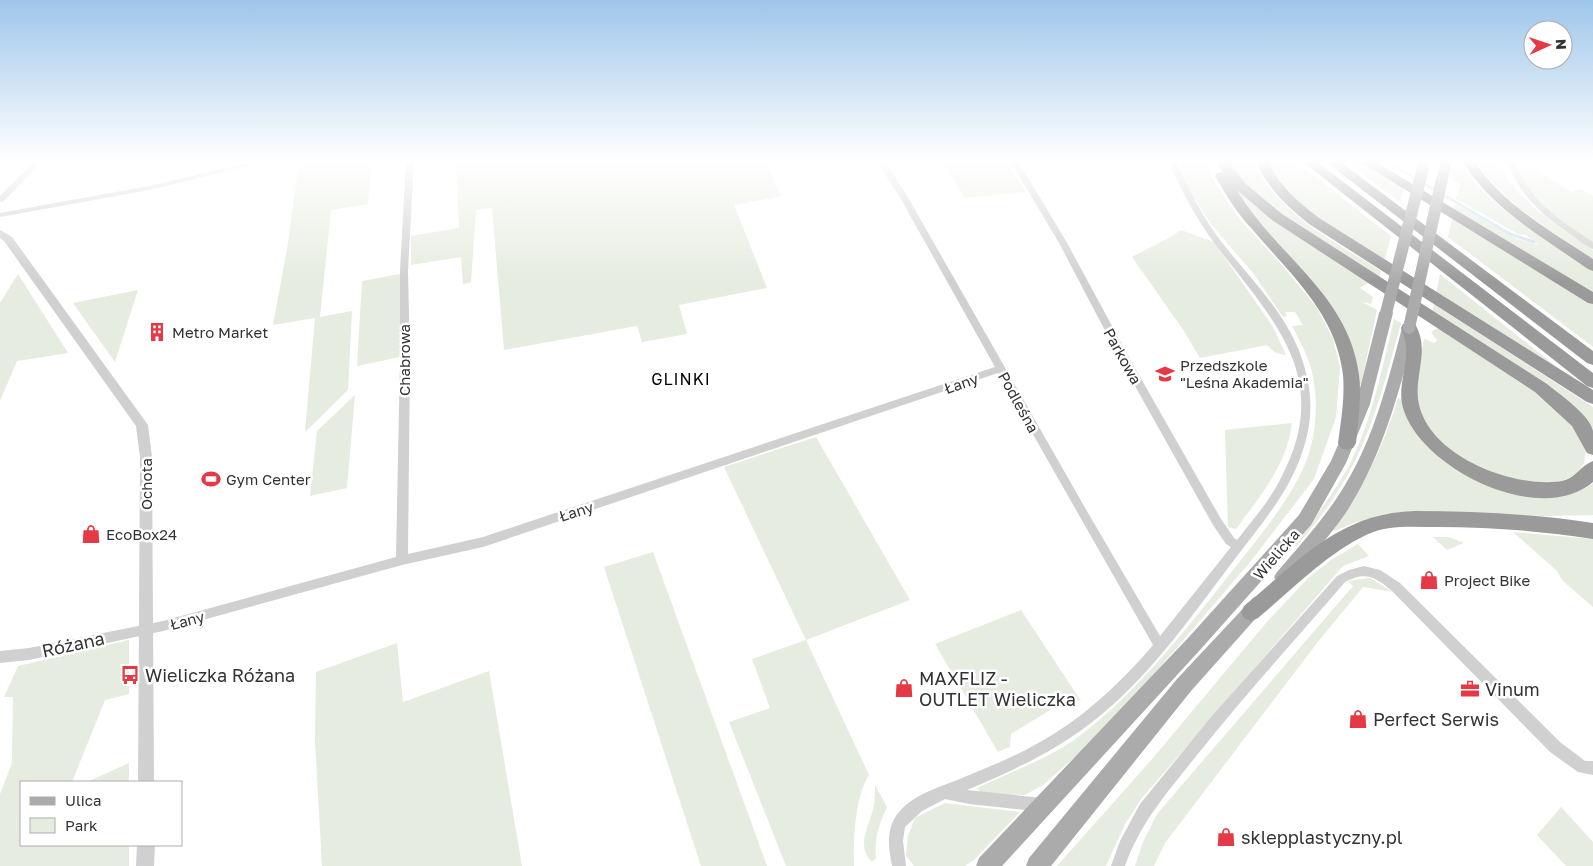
<svg xmlns="http://www.w3.org/2000/svg" width="1593" height="866" font-family="'Golos Text',sans-serif">
	<style>
		.green { fill: #e6ecdf }
		.lines { fill: none; stroke-linecap: round; stroke-linejoin: round }
		.stream { stroke: #cfe2ee; stroke-width: 3 }
		.minor { fill: #d0d0d0; fill-rule: evenodd }
		.tertiary { fill: #d0d0d0; fill-rule: evenodd }
		.primary { fill: #ababab; fill-rule: evenodd }
		.motorway { fill: #9a9a9a; fill-rule: evenodd }
		.primary-bridge { stroke: #ababab; stroke-width: 12 }
		.labels { text-anchor: middle; dominant-baseline: central; stroke-width: 5; stroke-linejoin: round; paint-order: stroke }
		.poi-label { font-size: 15px; fill: #333; stroke: #fff; text-anchor: start }
		.street-label { font-size: 15px; fill: #333; stroke: #fff }
		.neighbourhood-label { font-size: 16px; letter-spacing: 1px; fill: #000; stroke: #fff }
		.near-street-label { font-size: 18px; fill: #333; stroke: #fff }
		.near-poi-label { font-size: 18px; fill: #333; stroke: #fff; text-anchor: start }
	</style>
	<rect width="100%" height="100%" fill="#fff"/>
	<!-- green -->
	<g class="green">
		<polygon points="299,161 371,161 368,204 331,210 320,317 352,311 348,390 305,432 315,318 273,325 288,243"/>
		<polygon points="456,161 765,161 781,196 734,205 767,288 679,305 687,334 642,342 637,326 504,350 492,208 476,210 471,282 463,284 461,257 411,265 411,236 459,228"/>
		<polygon points="939,161 1006,161 1026,192 965,198 948,170"/>
		<path d="M1178 161H1207L1214 181 1240 220 1282 265 1317 308 1333 339 1340 367 1336 417 1314 479 1251 561 1108 728 1043 785 1025 795 981 793 977 788C1010 772 1049 759 1078 737 1138 693 1191 623 1237 565 1263 532 1301 487 1311 446 1318 420 1318 382 1307 357 1303 346 1297 336 1292 326L1303 325 1295 312H1285L1287 316 1283 317 1253 273 1211 224 1189 190Z"/>
		<path d="M1226 161H1254C1275 213 1336 242 1381 271L1379 279 1292 223 1256 196Z"/>
		<path d="M1267 161H1295L1391 236 1384 262C1344 236 1286 206 1267 161Z"/>
		<polygon points="1345,161 1360,161 1404,189 1400,202"/>
		<path d="M1455 161H1459C1490 209 1547 239 1593 271V292L1453 210 1455 204 1517 239 1539 245 1526 235 1518 234 1456 199V196L1461 197 1458 195 1460 184 1451 179Z"/>
		<path d="M1476 161H1502L1500 163C1509 196 1565 231 1593 250V259C1552 231 1503 204 1476 161Z"/>
		<path d="M1528 166 1572 192 1581 189 1593 196V243C1566 224 1529 204 1520 170Z"/>
		<path d="M1231 184 1377 286 1376 288 1368 283 1360 288 1373 297 1371 304 1362 302 1377 310 1361 384H1359C1351 305 1298 272 1252 216 1244 206 1238 195 1231 184Z"/>
		<polygon points="1452,218 1593,303 1593,347 1448,237"/>
		<polygon points="1181,230 1214,242 1273,327 1286,355 1276,353 1267,345 1200,358 1184,331 1132,257 1167,239"/>
		<polygon points="18,274 68,353 17,361 0,401 0,303"/>
		<polygon points="400,274 400,357 357,366 362,281"/>
		<polygon points="1440,274 1572,379 1436,294"/>
		<polygon points="138,290 115,362 73,303"/>
		<polygon points="1434,304 1593,407 1593,433 1432,313"/>
		<path d="M1394 319 1401 323C1385 381 1371 440 1338 491 1326 511 1311 528 1297 546L1295 545C1314 519 1333 494 1349 466 1372 420 1382 368 1394 319Z"/>
		<polygon points="1437,328 1519,378 1566,416 1584,442 1586,451 1584,463 1577,474 1562,481 1528,483 1479,469 1439,442 1418,411 1415,380 1424,339 1435,343 1437,340 1431,332"/>
		<polygon points="355,395 347,488 310,496 317,431"/>
		<path d="M1398 398 1401 399 1406 415 1416 433 1450 464 1568 494 1584 489 1593 483V515L1546 516 1417 511 1378 517 1354 523 1335 531 1333 530C1362 489 1384 446 1398 398Z"/>
		<path d="M1292 423C1287 465 1260 496 1236 529L1228 527 1225 430Z"/>
		<path d="M816 437 910 600 806 640 869 775C855 797 853 840 854 866H786L729 722 770 708 752 659 806 640 724 467Z"/>
		<polygon points="1513,532 1593,539 1593,607 1563,581 1557,571"/>
		<polygon points="1433,537 1449,537 1464,543 1447,550"/>
		<polygon points="1358,544 1369,556 1343,566 1142,798 1125,824 1106,866 1057,866 1153,758 1266,623 1308,578 1331,560"/>
		<polygon points="653,552 767,866 701,866 604,567"/>
		<polygon points="1370,578 1393,592 1363,587 1317,643 1165,843 1154,866 1135,866 1143,842 1157,814 1353,586 1348,581"/>
		<polygon points="1021,610 1081,701 1068,699 1011,734 1010,747 998,752 935,644"/>
		<polygon points="129,640 129,694 105,700 72,782 21,782 21,845 129,845 129,866 0,866 0,794 12,763 13,697 4,697 18,666"/>
		<polygon points="397,643 403,702 489,671 522,866 322,866 315,741 316,672"/>
		<polygon points="129,763 129,782 87,782"/>
		<path d="M875 785 887 807C879 824 874 839 876 858L872 862C855 844 870 826 874 805 875 799 875 792 875 785Z"/>
		<polygon points="945,803 1020,812 974,860 965,866 914,866 906,856 908,836 915,818"/>
		<polygon points="1561,807 1593,842 1593,866 1566,866 1537,835"/>
	</g>
	<g class="lines">
		<!-- stream -->
		<g class="stream">
			<polyline points="1386,161 1417,179"/>
			<polyline points="1423,183 1436,191"/>
			<polyline points="1442,194 1510,234 1534,242"/>
		</g>
		<!-- minor -->
		<g class="minor">
			<polygon points="35,161 43,161 3,202 0,202 0,196"/>
			<polygon points="256,161 270,161 149,190 0,217 0,213 149,186"/>
			<path d="M406 161H414L408 271 410 359 408 554 483 537 995 367 898 194 879 165 872 161H885L906 194 1084 506 1160 636 1231 547 1226 544 1213 525 1121 361 1058 241 1010 161H1018L1066 241 1131 361 1221 519 1234 538 1237 540C1253 520 1270 500 1281 478 1334 377 1273 320 1215 244 1196 218 1181 190 1168 161H1176C1188 188 1202 216 1220 240 1251 280 1292 318 1305 369 1313 397 1312 423 1303 450 1289 494 1258 528 1231 564 1188 621 1145 683 1087 726 1050 754 1009 772 967 790L1043 798 1048 800 1050 805 1048 810 1043 812 969 804 945 799 922 811 905 827 903 841 906 866H892C888 847 886 827 899 812 915 793 941 787 962 778 986 768 1009 759 1031 747 1078 723 1119 685 1153 645L998 373 483 547 402 565 163 631 29 660 0 663V651L29 648 163 621 396 557 400 359V271Z"/>
			<path d="M1507 161H1515C1529 201 1559 220 1593 242V249C1585 246 1577 239 1570 234 1541 215 1519 194 1507 161Z"/>
			<path d="M1364 566 1380 570 1400 583 1560 742 1585 761H1593V775L1578 772 1550 752 1392 591C1375 577 1366 571 1345 582 1295 640 1244 696 1197 755 1168 792 1141 821 1125 866H1111L1120 841 1140 804 1211 717 1337 576 1349 570Z"/>
		</g>
		<!-- tertiary -->
		<g class="tertiary">
			<polygon points="0,230 12,237 148,425 152,457 154,782 138,782 140,457 136,426 4,241 0,238"/>
			<polygon points="137,845 155,845 154,866 136,866"/>
		</g>
		<!-- primary -->
		<g class="primary">
			<polygon points="1442,161 1452,161 1448,179 1442,182 1436,179"/>
			<polygon points="1386,309 1391,310 1393,313 1370,404 1346,463 1311,525 1200,650 1002,866 976,866 979,858 1188,638 1299,515 1331,461 1356,404 1379,313 1381,310"/>
			<path d="M1409 323 1414 325 1416 328C1399 392 1382 458 1345 514 1328 538 1308 560 1289 582L1283 584 1277 582 1274 577 1277 572C1301 544 1326 517 1345 485 1374 438 1388 381 1402 328L1404 325Z"/>
			<polygon points="1259,595 1265,598 1268,603 1265,608 1191,691 1051,866 1026,866 1029,858 1177,679 1253,598"/>
		</g>
		<!-- motorway -->
		<g class="motorway">
			<path d="M1215 161H1228L1246 184 1282 214 1547 384C1559 394 1590 415 1593 431 1593 439 1593 447 1593 455L1587 453 1572 426 1535 392 1272 220 1237 190C1275 255 1349 294 1359 375 1362 397 1358 421 1356 443L1353 448 1347 450 1341 448 1338 443C1341 421 1345 397 1343 375 1336 313 1290 274 1252 229 1237 213 1226 195 1215 176L1217 173 1223 172Z"/>
			<path d="M1256 161H1268C1279 186 1298 202 1319 218L1593 390V404L1587 402 1309 224C1287 206 1267 188 1256 161Z"/>
			<polygon points="1302,161 1316,161 1593,373 1593,388 1587,386"/>
			<polygon points="1325,161 1339,161 1593,351 1593,365 1587,363"/>
			<polygon points="1359,161 1374,161 1593,292 1593,304 1588,303"/>
			<path d="M1462 161H1474C1503 205 1551 231 1593 259V271L1588 269C1542 237 1492 209 1462 161Z"/>
			<path d="M1409 323 1415 324C1430 349 1415 373 1418 399 1425 455 1513 489 1562 481 1576 478 1581 465 1593 461V482C1541 527 1424 470 1404 411 1396 389 1408 368 1406 347 1406 340 1403 334 1401 328L1403 324Z"/>
			<path d="M1415 511C1475 511 1534 514 1593 523V539C1541 531 1490 527 1438 527 1414 527 1388 524 1366 535 1325 555 1293 589 1258 618L1251 621 1244 618 1241 612 1244 606C1299 561 1339 513 1415 511Z"/>
		</g>
		<!-- primary-bridge -->
		<g class="primary-bridge">
			<polyline points="1386,313 1423,168"/>
			<polyline points="1409,328 1442,179"/>
		</g>
	</g>
	<!-- sky -->
	<linearGradient id="sky" x2="0" y2="1"><stop stop-color="#9ec6ea"/><stop offset="0.57" stop-color="#fff"/><stop offset="1" stop-color="#fff" stop-opacity="0"/></linearGradient>
	<rect width="1593" height="282" fill="url(#sky)"/>
	<!-- icons -->
	<defs>
		<g id="building-bare" transform="scale(1.5)"><path d="M-4-6H4V6H1V3H-1V6H-4ZM-2.5-4.3h1.7v1.8h-1.7ZM.8-4.3h1.7v1.8H.8ZM-2.5-1h1.7V.8h-1.7ZM.8-1h1.7V.8H.8Z" fill="#e63946" stroke="#fff" stroke-width="2.5" paint-order="stroke"/></g>
		<g id="school-bare" transform="scale(1.5)"><path d="M0-5L7-2L0 1L-7-2ZM-4 1L0 2.5L4 1V4Q0 6-4 4Z" fill="#e63946" stroke="#fff" stroke-width="2.5" paint-order="stroke"/></g>
		<g id="stadium-bare" transform="scale(1.5)"><path d="M0-5a6.5 5 0 1 0 0 10a6.5 5 0 1 0 0-10ZM-3.5-1.8h7v3.6h-7Z" fill="#e63946" stroke="#fff" stroke-width="2.5" paint-order="stroke"/></g>
		<g id="shop-bare" transform="scale(1.5)"><path d="M-5-2.5h2.3a2.7 3.5 0 0 1 5.4 0H5L5.5 6h-11ZM-1.5-2.5h3a1.5 2.3 0 0 0-3 0Z" fill="#e63946" stroke="#fff" stroke-width="2.5" paint-order="stroke"/></g>
		<g id="bus-bare" transform="scale(1.5)"><path d="M-5-6H5V4H4V6H2V4H-2V6H-4V4H-5ZM-3.5-4V0h7V-4ZM-3.5 1.2v1.5H-2V1.2ZM2 1.2v1.5H3.5V1.2Z" fill="#e63946" stroke="#fff" stroke-width="2.5" paint-order="stroke"/></g>
		<g id="office-bare" transform="scale(1.5)"><path d="M-6-3h4V-5.5h4V-3h4V5H-6ZM-1-4.5V-3h2v-1.5ZM-6 0V1H6V0Z" fill="#e63946" stroke="#fff" stroke-width="2.5" paint-order="stroke"/></g>
	</defs>
	<g fill-rule="evenodd">
		<use href="#building-bare" x="157" y="332"/>
		<use href="#school-bare" x="1165" y="374"/>
		<use href="#stadium-bare" x="211" y="479"/>
		<use href="#shop-bare" x="91" y="534"/>
		<use href="#shop-bare" x="1429" y="580"/>
		<use href="#bus-bare" x="130" y="675"/>
		<use href="#shop-bare" x="904" y="688"/>
		<use href="#office-bare" x="1470" y="689"/>
		<use href="#shop-bare" x="1358" y="719"/>
		<use href="#shop-bare" x="1226" y="837"/>
	</g>
	<g class="labels">
		<!-- poi labels -->
		<g class="poi-label">
			<text x="172" y="332">Metro Market</text>
			<text x="1180" y="365">Przedszkole<tspan x="1180" dy="17">"Leśna Akademia"</tspan></text>
			<text x="226" y="479">Gym Center</text>
			<text x="106" y="534">EcoBox24</text>
			<text x="1444" y="580">Project Bike</text>
		</g>
		<!-- street labels -->
		<g class="street-label">
			<text transform="translate(1123 356) rotate(61)">Parkowa</text>
			<text transform="translate(404 360) rotate(-90)">Chabrowa</text>
			<text transform="translate(961 383) rotate(-19)">Łany</text>
			<text transform="translate(1019 402) rotate(61)">Podleśna</text>
			<text transform="translate(146 484) rotate(-90)">Ochota</text>
			<text transform="translate(576 511) rotate(-18)">Łany</text>
			<text transform="translate(1276 554) rotate(-49)">Wielicka</text>
			<text transform="translate(187 620) rotate(-15)">Łany</text>
		</g>
		<!-- neighbourhood labels -->
		<g class="neighbourhood-label">
			<text x="681" y="379">GLINKI</text>
		</g>
		<!-- near-street labels -->
		<g class="near-street-label">
			<text transform="translate(73 644) rotate(-12)">Różana</text>
		</g>
		<!-- near-poi labels -->
		<g class="near-poi-label">
			<text x="145" y="675">Wieliczka Różana</text>
			<text x="919" y="678">MAXFLIZ -<tspan x="919" dy="21">OUTLET Wieliczka</tspan></text>
			<text x="1485" y="689">Vinum</text>
			<text x="1373" y="719">Perfect Serwis</text>
			<text x="1241" y="837">sklepplastyczny.pl</text>
		</g>
	</g>
	<!-- legend -->
	<rect x="20" y="781" width="162" height="65" fill="#ffffff" stroke="#adadad"/>
	<rect x="30" y="797" width="25" height="8" fill="#ababab" stroke="#adadad"/>
	<text x="65" y="806" font-size="15" fill="#333333">Ulica</text>
	<rect x="30" y="818" width="25" height="15" fill="#e6ecdf" stroke="#adadad"/>
	<text x="65" y="831" font-size="15" fill="#333333">Park</text>
	<!-- north arrow -->
	<g transform="translate(1548 45) rotate(87)"><circle r="24" fill="#ffffff" stroke="#adadad"/>
	<path d="M0-4L9 19L0 12L-9 19Z" fill="#e63946"/>
	<text y="-8" font-size="14" font-weight="bold" text-anchor="middle" fill="#333333">N</text>
	</g>
</svg>
